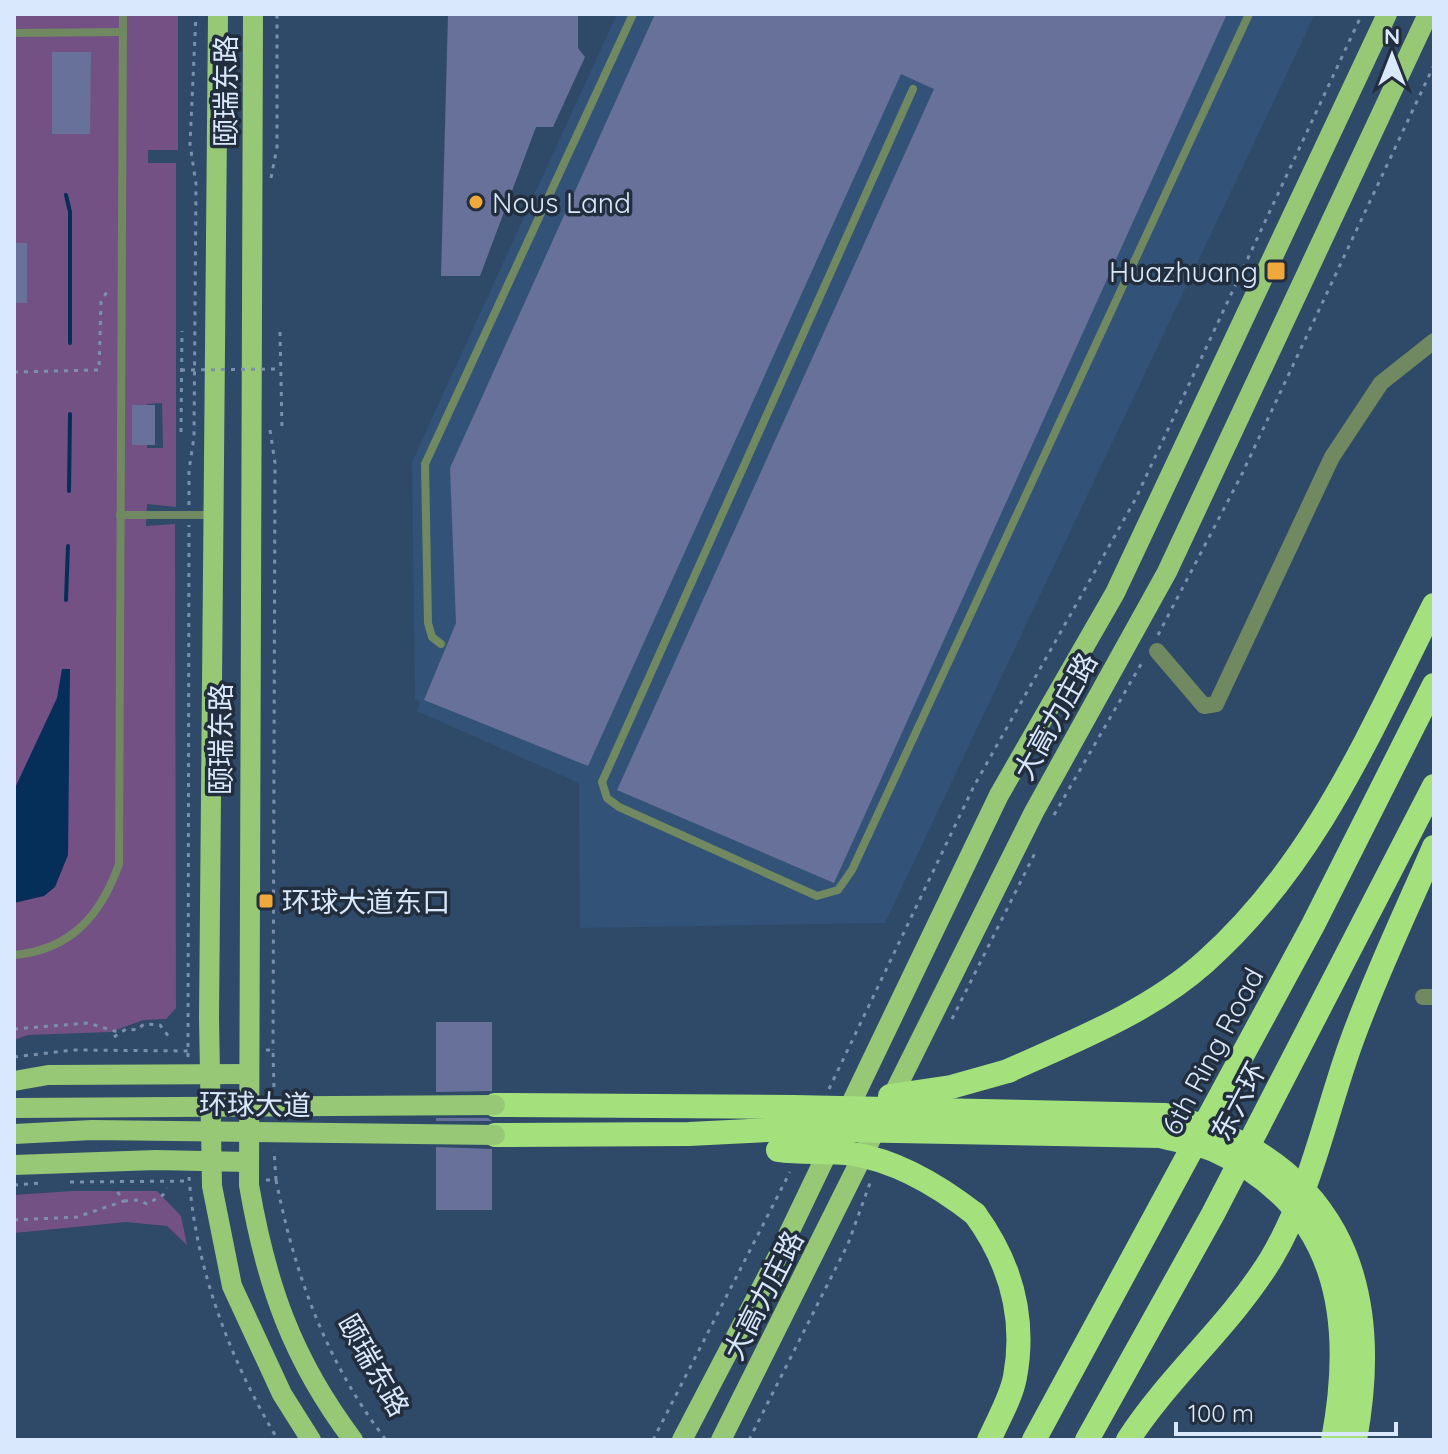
<svg xmlns="http://www.w3.org/2000/svg" width="1448" height="1454" font-family="Quicksand,'Noto Sans SC',sans-serif">
	<style>
		.built { fill: #335277 }
		.green { fill: #735185; fill-rule: evenodd }
		.water { fill: #052e58 }
		.lines { fill: none; stroke-linecap: round; stroke-linejoin: round }
		.stream { stroke: #052e58; stroke-width: 4 }
		.building { fill: #687199 }
		.path { stroke: #7b90aa; stroke-width: 3; stroke-dasharray: 4 6; stroke-linecap: butt }
		.lane { stroke: #708961; stroke-width: 8 }
		.street { stroke: #708961; stroke-width: 16 }
		.primary { stroke: #96c875; stroke-width: 20 }
		.highway { stroke: #a4e17c; stroke-width: 24 }
		.path-bridge { stroke: #7b90aa; stroke-width: 3; stroke-dasharray: 4 6; stroke-linecap: butt }
		.primary-bridge { stroke: #96c875; stroke-width: 20 }
		.highway-bridge { stroke: #a4e17c; stroke-width: 24 }
		.poi-dot { fill: #eea83c; stroke: #222e3d; stroke-width: 3 }
		.labels { text-anchor: middle; dominant-baseline: central; stroke-width: 7; stroke-linejoin: round; paint-order: stroke }
		.street-label { font-size: 28px; fill: #d9e8fc; stroke: #222e3d }
		.poi-label { font-size: 28px; fill: #d9e8fc; stroke: #222e3d; text-anchor: start }
	</style>
	<rect width="100%" height="100%" fill="#2f4968"/>
	<!-- built -->
	<polygon class="built" points="617,14 1315,14 885,923 580,928 579,783 417,711 420,702 415,699 412,462"/>
	<!-- green -->
	<g class="green">
		<path d="M14 14H178V150H148V163H176V507L147 504 146 526 175 524 176 1008 166 1019 143 1020 111 1032 28 1035 14 1040ZM162 403 163 448H147V404Z"/>
		<polygon points="73,1191 157,1191 181,1216 187,1245 167,1226 126,1222 14,1233 14,1195"/>
	</g>
	<!-- water -->
	<polygon class="water" points="62,669 70,669 68,855 55,887 44,896 14,903 14,790 57,698"/>
	<g class="lines">
		<!-- stream -->
		<g class="stream">
			<polyline points="66,195 70,212 70,343"/>
			<polyline points="69,491 70,414"/>
			<polyline points="66,600 68,546"/>
		</g>
	</g>
	<!-- building -->
	<g class="building">
		<polygon points="448,14 578,14 578,48 585,57 553,127 536,127 480,276 441,276"/>
		<polygon points="655,14 1227,14 834,883 617,790 934,89 901,74 588,766 424,700 456,623 450,468"/>
		<polygon points="52,52 91,52 90,134 52,134"/>
		<rect x="14" y="243" width="13" height="60"/>
		<rect x="132" y="405" width="23" height="40"/>
		<polygon points="436,1022 492,1022 492,1091 436,1092"/>
		<polygon points="436,1118 488,1118 492,1121 436,1121"/>
		<polygon points="436,1147 492,1149 492,1210 436,1210"/>
	</g>
	<g class="lines">
		<!-- path -->
		<g class="path">
			<polyline points="271,178 277,147 277,14"/>
			<polyline points="280,332 282,429"/>
			<polyline points="14,372 99,370 101,302 109,288"/>
			<polyline points="270,430 275,463 273,1050"/>
			<polyline points="181,432 182,331"/>
			<polyline points="189,505 189,470 194,437 196,184 190,144 196,14"/>
			<polyline points="1158,635 1241,476 1434,65"/>
			<polyline points="1054,815 1144,659"/>
			<polyline points="952,1019 1036,851"/>
			<polyline points="14,1029 88,1023 121,1033"/>
			<polyline points="114,1037 126,1029 137,1030 144,1024 160,1025 169,1037"/>
			<polyline points="266,1050 273,1050 274,1090"/>
			<polyline points="14,1057 73,1050 190,1051"/>
			<polyline points="188,1057 189,525"/>
			<polyline points="829,1089 974,786 1135,500 1362,14"/>
			<path d="M189 1177C196 1270 230 1360 278 1440"/>
			<polyline points="266,1180 276,1180 274,1150"/>
			<path d="M276 1180C295 1275 326 1362 386 1440"/>
			<polyline points="70,1182 190,1181"/>
			<polyline points="14,1185 42,1183"/>
			<polyline points="124,1201 138,1200 147,1204 163,1195 167,1188"/>
			<polyline points="14,1220 77,1217 124,1201 114,1187"/>
			<polyline points="653,1440 790,1172"/>
			<polyline points="749,1440 848,1244 870,1183"/>
		</g>
		<!-- lane -->
		<g class="lane">
			<polyline points="14,33 123,32"/>
			<polyline points="913,89 602,782 607,798 619,807 817,896 838,890 852,870 1249,14"/>
			<polyline points="120,515 212,515"/>
			<polyline points="441,644 432,637 428,623 425,464 633,14"/>
			<path d="M14 955C71 950 101 915 119 864L123 14"/>
		</g>
		<!-- street -->
		<g class="street">
			<polyline points="1157,651 1204,706 1216,704 1332,457 1381,383 1434,341"/>
			<polyline points="1423,997 1434,997"/>
		</g>
		<!-- primary -->
		<g class="primary">
			<polyline points="218,14 209,1018 212,1186 232,1286 282,1394 311,1440"/>
			<path d="M253 14 249 1185C266 1284 292 1359 353 1440"/>
			<polyline points="14,1081 48,1075 248,1074"/>
			<polyline points="14,1165 156,1160 248,1162"/>
			<polyline points="682,1440 776,1260 999,795 1115,593 1387,14"/>
			<polyline points="721,1440 1034,812 1167,572 1428,14"/>
		</g>
		<!-- highway -->
		<g class="highway">
			<path d="M1008 1071C1076 1040 1149 1012 1205 962 1315 864 1369 734 1434 605"/>
			<polyline points="495,1105 793,1107"/>
			<polyline points="495,1135 689,1134 788,1129"/>
			<path d="M975 1214C1010 1262 1026 1317 1015 1377 1011 1398 998 1420 989 1440"/>
			<polyline points="1034,1440 1313,925 1434,685"/>
			<polyline points="1087,1440 1213,1214 1434,786"/>
			<path d="M1128 1440C1170 1375 1229 1327 1271 1259 1311 1192 1325 1115 1351 1043 1375 976 1406 912 1434 847"/>
		</g>
		<!-- path-bridge -->
		<polyline class="path-bridge" points="181,370 281,369"/>
		<!-- primary-bridge -->
		<g class="primary-bridge">
			<polyline points="14,1108 495,1105"/>
			<polyline points="14,1134 92,1130 495,1135"/>
		</g>
		<!-- highway-bridge -->
		<g class="highway-bridge">
			<polyline points="890,1096 951,1087 1008,1071"/>
			<path d="M793 1107 1165 1115C1333 1158 1385 1276 1355 1440"/>
			<path d="M788 1129 1160 1136C1178 1141 1198 1143 1214 1150 1339 1206 1356 1318 1333 1440"/>
			<path d="M778 1150C803 1154 828 1150 853 1154 898 1161 939 1186 975 1214"/>
		</g>
	</g>
	<!-- markers -->
	<g class="poi-dot">
		<circle cx="476" cy="202" r="8"/>
		<rect x="1266" y="261" width="20" height="20" rx="4"/>
		<rect x="258" y="893" width="16" height="16" rx="4"/>
	</g>
	<g class="labels">
		<!-- street labels -->
		<g class="street-label">
			<text transform="translate(225 91) rotate(-90)">颐瑞东路</text>
			<text transform="translate(1055 716) rotate(-61)">大高力庄路</text>
			<text transform="translate(220 739) rotate(-90)">颐瑞东路</text>
			<text transform="translate(1212 1051) rotate(-62)">6th Ring Road</text>
			<text transform="translate(1238 1101) rotate(-62)">东六环</text>
			<text transform="translate(255 1104) rotate(1)">环球大道</text>
			<text transform="translate(763 1295) rotate(-63)">大高力庄路</text>
			<text transform="translate(374 1365) rotate(60)">颐瑞东路</text>
		</g>
		<!-- poi labels -->
		<g class="poi-label">
			<text x="492" y="202">Nous Land</text>
			<text x="1258" y="271" text-anchor="end">Huazhuang</text>
			<text x="282" y="901">环球大道东口</text>
		</g>
	</g>
	<!-- border -->
	<rect width="1448" height="1454" fill="none" stroke="#d9e8fc" stroke-width="32"/>
	<!-- north arrow -->
	<g transform="translate(1392 56)" stroke="#222e3d" stroke-width="6" paint-order="stroke">
	<path d="M0-6L14 30L0 20L-14 30Z" fill="#d9e8fc"/>
	<text y="-12" font-size="22" font-weight="bold" text-anchor="middle" fill="#d9e8fc">N</text>
	</g>
	<!-- scale -->
	<path d="M1176 1422v12h220v-12" fill="none" stroke="#d9e8fc" stroke-width="4"/>
	<text x="1188" y="1422" font-size="24" fill="#d9e8fc" stroke="#222e3d" stroke-width="6" paint-order="stroke">100 m</text>
</svg>
